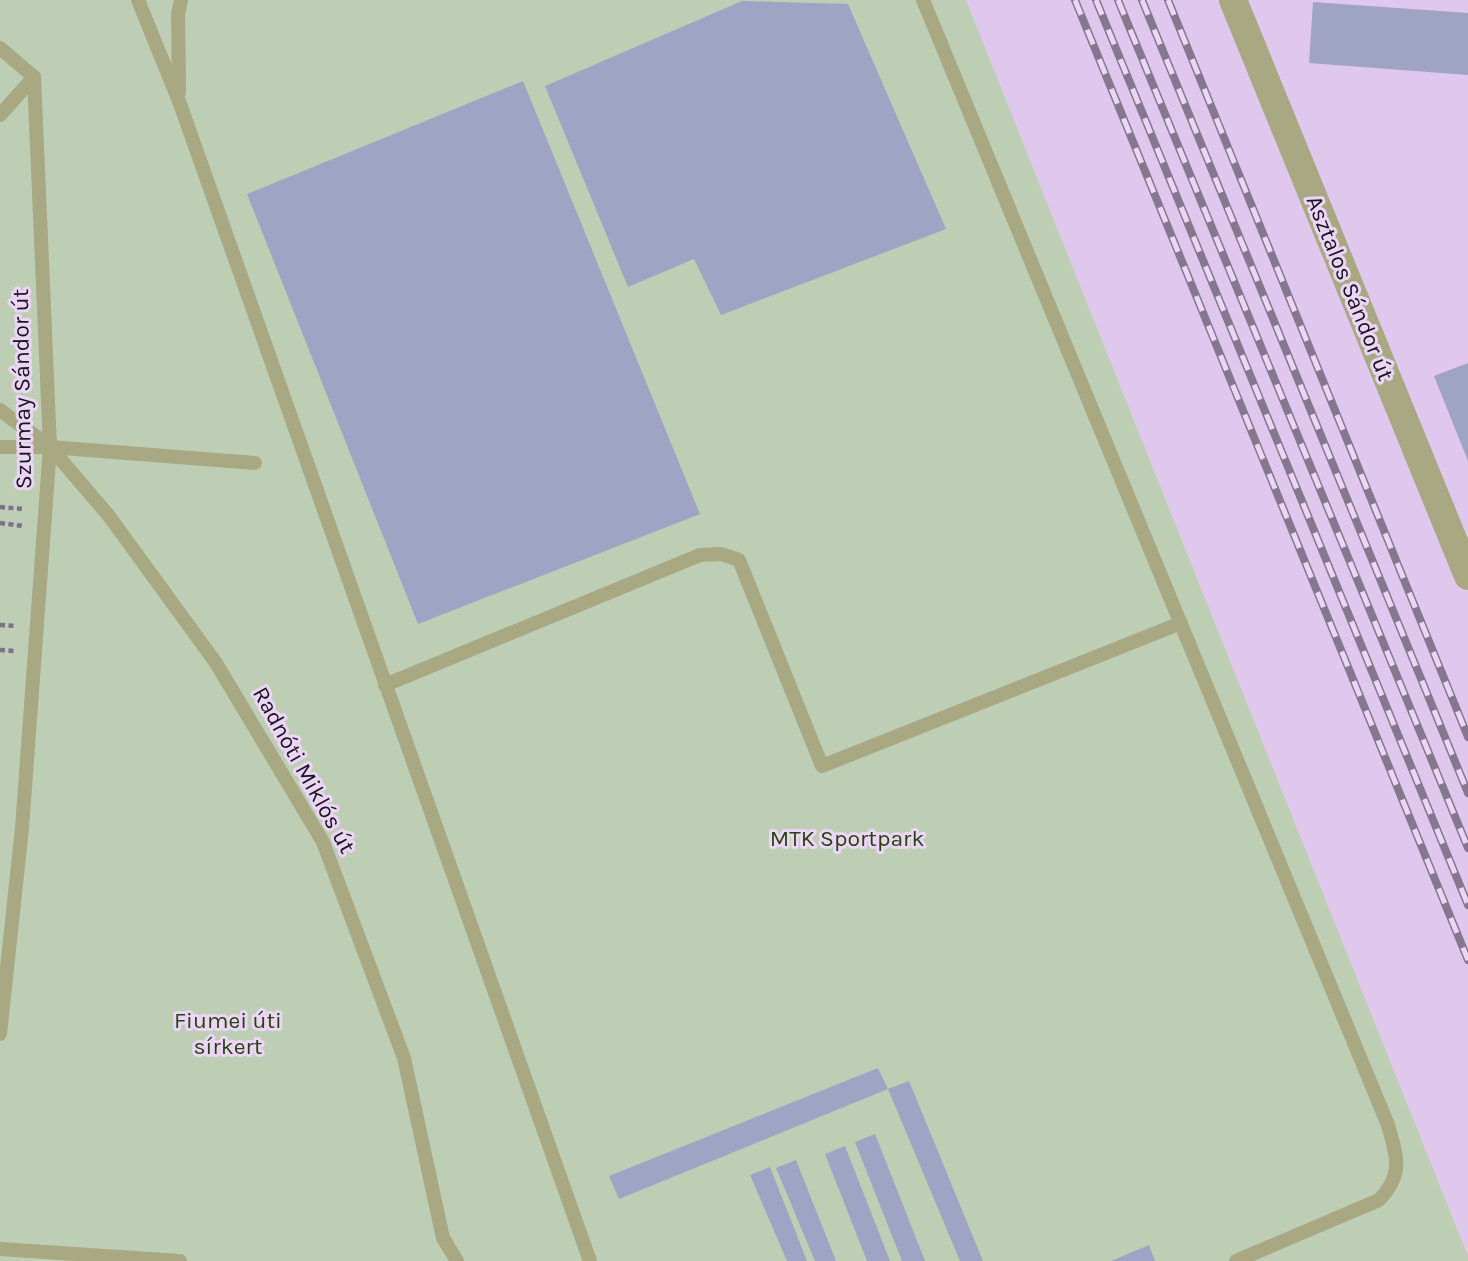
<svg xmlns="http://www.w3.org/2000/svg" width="1468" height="1261" font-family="Karla,sans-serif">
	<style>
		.built { fill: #e0c7ed }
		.green { fill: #beceb4 }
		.building { fill: #9fa3c4 }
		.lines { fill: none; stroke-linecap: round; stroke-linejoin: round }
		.path { stroke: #7f7187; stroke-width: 4.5; stroke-dasharray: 5 3.5; stroke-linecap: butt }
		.service { stroke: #a8a882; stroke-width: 14 }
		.minor { stroke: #a8a882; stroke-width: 28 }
		.rail-casing { stroke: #85778d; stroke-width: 8 }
		.rail { stroke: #ebd6f6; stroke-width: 5; stroke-dasharray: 16; stroke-linecap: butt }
		.labels { text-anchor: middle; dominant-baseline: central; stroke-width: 6; stroke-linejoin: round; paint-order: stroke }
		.street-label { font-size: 23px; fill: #1c1420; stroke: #ebd6f6 }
		.park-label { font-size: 23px; fill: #27430d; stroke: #ebd6f6 }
	</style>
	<rect width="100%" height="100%" fill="#ebd6f6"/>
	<!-- built -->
	<polygon class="built" points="966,0 1468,0 1468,1256"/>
	<!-- green -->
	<polygon class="green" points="0,0 966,0 1468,1256 1468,1261 0,1261"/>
	<!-- building -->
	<g class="building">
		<polygon points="742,1 848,4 946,229 721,315 694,259 628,287 545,86"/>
		<polygon points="1313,2 1468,13 1468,75 1309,63"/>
		<polygon points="523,81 700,514 418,624 247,194"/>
		<polygon points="1468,363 1468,461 1434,376"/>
		<polygon points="878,1068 888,1089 619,1199 609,1176"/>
		<polygon points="909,1081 983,1261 960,1261 888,1089"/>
		<polygon points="875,1134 925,1261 902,1261 855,1142"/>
		<polygon points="845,1146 890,1261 867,1261 825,1154"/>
		<polygon points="796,1160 836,1261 815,1261 776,1168"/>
		<polygon points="770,1167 807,1261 787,1261 750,1175"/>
		<polygon points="1149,1245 1155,1261 1111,1261"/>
	</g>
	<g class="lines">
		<!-- path -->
		<g class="path">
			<polyline points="0,507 24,509"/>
			<polyline points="0,523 23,526"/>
			<polyline points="0,625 17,626"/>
			<polyline points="0,650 15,651"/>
		</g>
		<!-- service -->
		<g class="service">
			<polyline points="138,0 179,101 590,1261"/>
			<path d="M923 0 1388 1125C1397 1157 1404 1174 1379 1200L1236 1261"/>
			<polyline points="0,48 34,77"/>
			<polyline points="179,92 178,14 181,0"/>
			<polyline points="0,115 34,77"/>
			<polyline points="0,410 50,447 109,516 216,663 323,842 404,1058 443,1238 457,1261"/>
			<polyline points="0,447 50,447 255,463"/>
			<polyline points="385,685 700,555 721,554 739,560 822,766 1181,623"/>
			<polyline points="0,1034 22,828 50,447 34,77"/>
			<polyline points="0,1249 180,1261"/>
		</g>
		<!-- minor -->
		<polyline class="minor" points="1233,0 1468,576"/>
		<!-- rail casing -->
		<g class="rail-casing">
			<g id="rail">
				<polyline points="1075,0 1468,960"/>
				<polyline points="1096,0 1468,905"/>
				<polyline points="1118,0 1468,848"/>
				<polyline points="1142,0 1468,793"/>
				<polyline points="1168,0 1468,737"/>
			</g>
		</g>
		<!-- rail -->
		<use href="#rail" class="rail"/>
	</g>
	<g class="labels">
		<!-- street labels -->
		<g class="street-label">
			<text transform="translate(1350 288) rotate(68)">Asztalos Sándor út</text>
			<text transform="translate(22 389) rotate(-91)">Szurmay Sándor út</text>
			<text transform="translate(304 770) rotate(61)">Radnóti Miklós út</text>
		</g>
		<!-- park labels -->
		<g class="park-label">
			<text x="847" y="838">MTK Sportpark</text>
			<text x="228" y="1020">Fiumei úti<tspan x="228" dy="26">sírkert</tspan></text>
		</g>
	</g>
</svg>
